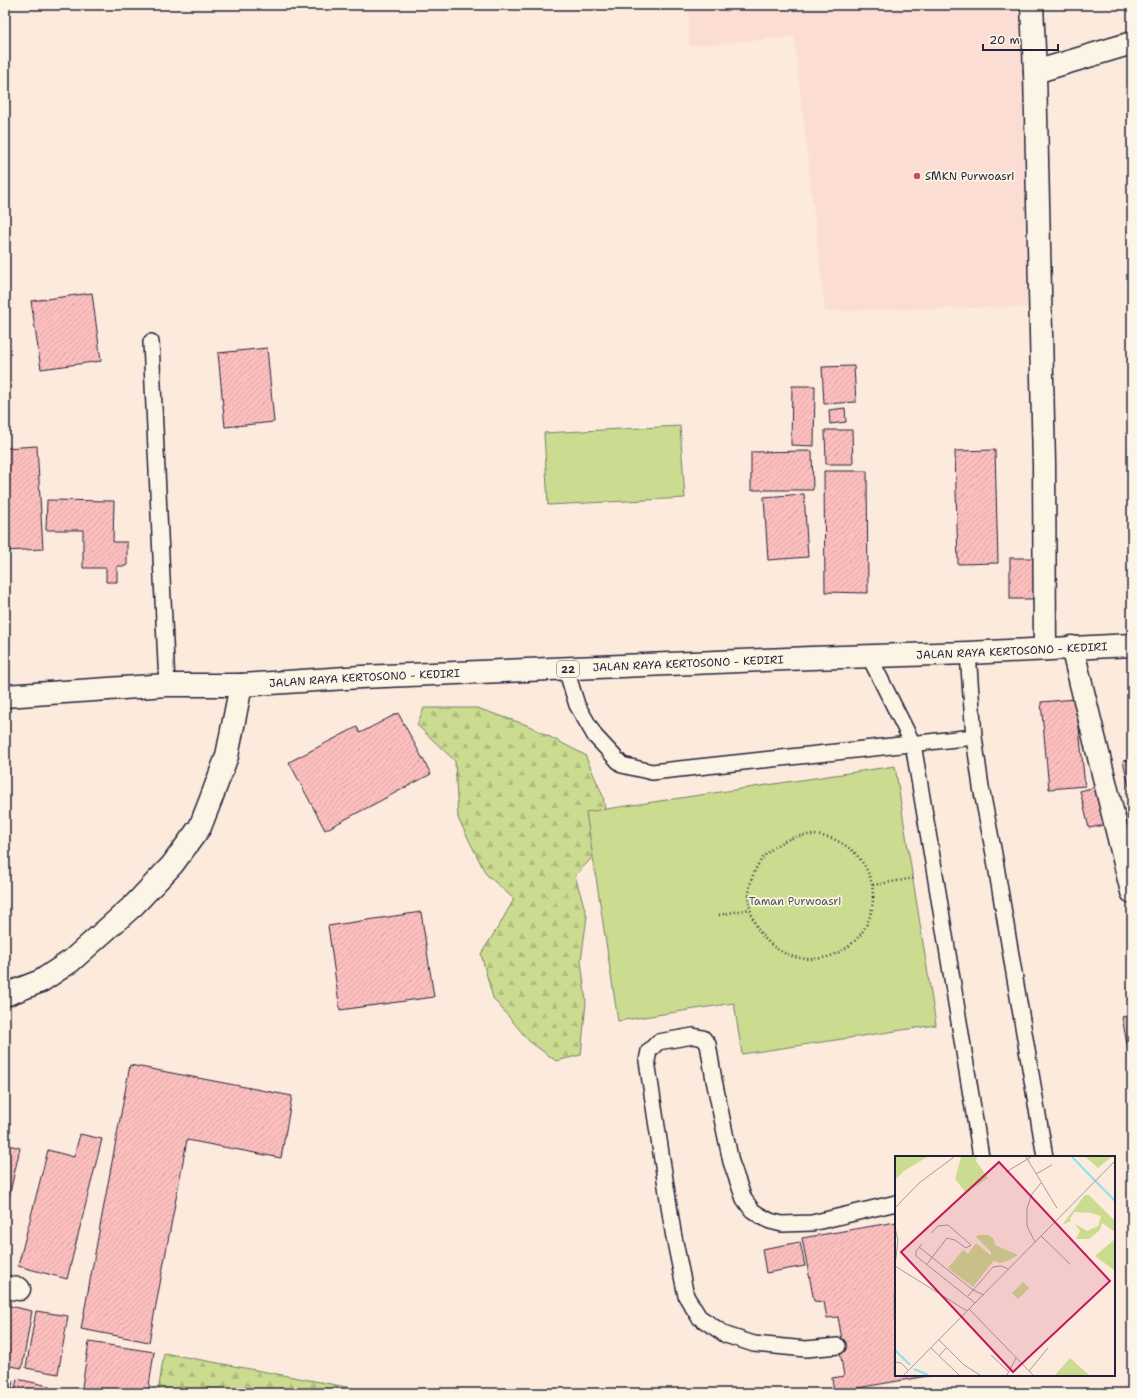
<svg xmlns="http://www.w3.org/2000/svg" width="1137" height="1398" font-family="'Shantell Sans',sans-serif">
<defs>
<pattern id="forest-firs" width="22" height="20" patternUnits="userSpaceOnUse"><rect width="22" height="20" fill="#cbdc91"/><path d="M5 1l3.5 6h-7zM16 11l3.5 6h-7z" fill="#aebc7e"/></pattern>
<pattern id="building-hatch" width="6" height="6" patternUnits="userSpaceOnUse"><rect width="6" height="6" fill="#fcbfbe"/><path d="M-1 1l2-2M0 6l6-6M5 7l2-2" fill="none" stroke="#d8a4a4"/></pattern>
</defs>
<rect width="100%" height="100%" fill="#fceadd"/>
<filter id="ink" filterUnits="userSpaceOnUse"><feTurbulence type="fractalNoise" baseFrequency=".025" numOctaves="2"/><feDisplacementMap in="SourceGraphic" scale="8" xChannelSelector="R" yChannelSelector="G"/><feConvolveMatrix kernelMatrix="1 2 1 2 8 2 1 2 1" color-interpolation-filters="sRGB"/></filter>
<g filter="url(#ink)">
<path fill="#fcddd4" d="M688 5H1021L1027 307 825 311 794 37 689 46Z"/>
<g fill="url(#forest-firs)" stroke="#767f66">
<path d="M424 708H477L527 725 585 755 603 796 609 839 575 876 587 916 581 961 586 1002 581 1055 556 1061 529 1041 493 998 481 954 500 924 514 899 486 874 458 818 455 761 417 725Z"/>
<path d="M164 1353 379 1393H158Z"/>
</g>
<g fill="#cbdc91" stroke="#767f66">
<path d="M680 426 685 498 548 505 544 433Z"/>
<path d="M895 766 936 1025 742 1054 734 1003 618 1021 586 812Z"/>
</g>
<g fill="url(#building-hatch)" stroke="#22223b">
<path d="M92 293 101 361 41 369 31 301Z"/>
<path d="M267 348 274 422 225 427 218 353Z"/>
<path d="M854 366 856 402 824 404 822 367Z"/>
<path d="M792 386H815L814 446 791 445Z"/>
<path d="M845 408 846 422 830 424 829 410Z"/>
<path d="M825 430H852L853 464H826Z"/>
<path d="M37 446 43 549 6 551 5 448Z"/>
<path d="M995 450 998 563 958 564 955 451Z"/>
<path d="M812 451 813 490H751V452Z"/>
<path d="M824 471H867L868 593 825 592Z"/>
<path d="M804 494 808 557 768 560 764 497Z"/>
<path d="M47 500 114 501 113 542H127V566H117V582H106V568H83V530H46Z"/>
<rect x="1010" y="558" width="30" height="41"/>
<path d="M1076 699 1085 786 1049 789 1041 702Z"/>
<path d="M398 713 431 774 325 830 289 762 357 727 360 733Z"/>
<path d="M1132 759V794H1131L1123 761Z"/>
<path d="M1095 787 1104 825 1089 828 1080 791Z"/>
<path d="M421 912 434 997 340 1010 328 926Z"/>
<path d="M1132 1015V1065L1131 1066 1122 1017Z"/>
<path d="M130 1065 292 1096 281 1158 187 1140 149 1342 81 1329Z"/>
<path d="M80 1134 102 1139 67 1279 18 1266 48 1150 74 1157Z"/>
<path d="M5 1144 20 1148 9 1197 5 1196Z"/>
<path d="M896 1222V1375H933L834 1392 832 1378 844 1376 840 1352 844 1351 838 1317 827 1318 824 1302 814 1301 802 1238Z"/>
<path d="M800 1242 805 1266 766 1273 762 1249Z"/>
<path d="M5 1305 32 1311 22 1368 5 1365Z"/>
<path d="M36 1311 68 1316 58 1374 26 1368Z"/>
<path d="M89 1342 154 1352 148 1393H81Z"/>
<path d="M5 1379 13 1381 11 1393H5Z"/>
<path d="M17 1379 49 1386 47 1393H14Z"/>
</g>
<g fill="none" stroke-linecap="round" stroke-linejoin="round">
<g stroke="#22223b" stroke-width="18">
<g id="service">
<path d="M151 342 167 685"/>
<path d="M968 653 974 737 981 787 994 854 1045 1157"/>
<path d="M869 656 913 744 935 874 981 1157"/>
<path d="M566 669 577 705 595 736 622 765 652 772 974 737"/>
<path d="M838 1346 806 1349 754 1344 726 1335 699 1317 686 1296 673 1232 647 1061 649 1051 658 1042 693 1036 703 1038 708 1044 714 1080 731 1162 744 1199 752 1210 759 1215 770 1221 782 1224 812 1223 896 1203"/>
</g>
</g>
<g stroke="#22223b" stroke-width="25">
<g id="minor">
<path d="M1032 5 1035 72 1044 464 1045 649"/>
<path d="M1035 72 1132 43"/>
<path d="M1072 647 1132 892"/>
<path d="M5 995 41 981 71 961 134 905 172 865 200 827 211 799 227 756 241 685"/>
<path d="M5 1287 19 1289"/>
</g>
</g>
<g stroke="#22223b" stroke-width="25">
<g id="trunk">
<path id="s1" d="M5 696 167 685H241L361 677 811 658 968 653 1132 645"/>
</g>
</g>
<g stroke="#22223b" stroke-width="2.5" stroke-dasharray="1 3" stroke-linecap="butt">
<circle cx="811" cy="897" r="62"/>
<path d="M873 885 915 878"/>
<path d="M719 915 750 909"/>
</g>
<use href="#service" stroke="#fcf5e5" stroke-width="15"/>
<use href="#minor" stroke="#fcf5e5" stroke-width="22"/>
<use href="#trunk" stroke="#fcf5e5" stroke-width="22"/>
</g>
</g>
<circle fill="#d1495b" stroke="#fcf5e5" stroke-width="1.5" cx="917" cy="176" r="4"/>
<g text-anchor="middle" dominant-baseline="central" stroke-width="3.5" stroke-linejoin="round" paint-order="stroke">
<rect fill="#fcf5e5" stroke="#63616e" stroke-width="1" x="557" y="661" width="22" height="16" rx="3"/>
<g font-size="10" font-weight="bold" fill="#22223b">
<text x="568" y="669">22</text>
</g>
<g font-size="11" fill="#22223b" stroke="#fcf5e5" text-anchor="start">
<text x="925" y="176">SMKN Purwoasri</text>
</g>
<g font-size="11" fill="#22223b" stroke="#fcf5e5">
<text stroke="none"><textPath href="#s1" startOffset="1008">JALAN RAYA KERTOSONO - KEDIRI</textPath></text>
<text stroke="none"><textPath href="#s1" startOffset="684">JALAN RAYA KERTOSONO - KEDIRI</textPath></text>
<text stroke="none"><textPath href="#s1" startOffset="360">JALAN RAYA KERTOSONO - KEDIRI</textPath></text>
</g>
<g font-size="11" fill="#4c5050" stroke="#fcf5e5">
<text x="795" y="901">Taman Purwoasri</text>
</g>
</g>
<g transform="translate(895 1156)">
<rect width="220" height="220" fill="#fceadd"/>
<path d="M191 1H216L203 12ZM175 202 194 219H160Z" fill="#cbdc91"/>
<path d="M0 1H32L9 15 0 24ZM66 1H82L81 5 93 22 71 37 60 23ZM190 39H194L220 65V76L207 67 205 74 194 83H181L185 75 180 68 192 75 203 70 206 60 196 57 180 56 175 62 176 65 167 69ZM83 79H93L98 82 100 89 123 99 112 105 105 107 100 105 96 102V96L81 81ZM220 83V115L200 100Z" fill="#cbdc91"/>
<path d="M81 87 100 103 78 131 53 112 68 94 73 98ZM128 126 134 132 123 143 117 137Z" fill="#cbdc91"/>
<path fill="none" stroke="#8fe1e7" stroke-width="2" d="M177 1 220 45M0 194 15 209M19 213 33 219"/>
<path fill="none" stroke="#a59a9c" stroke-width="1" d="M131 1 162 52M111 16 136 1M141 18 157 9M0 52 24 27 59 1M0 72 3 84 0 110M146 80 175 108M140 86 132 70V52L137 38 146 27M27 88 21 95V100L80 147M24 91 78 134 89 139M32 108 52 82 60 84 71 92 76 89 53 69 43 70 36 77M0 110 72 155M73 140 98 111 106 110 114 113M74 153 138 219M44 184 69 209 85 219M36 192 64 219M96 199 113 215M44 200 52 191M0 206 6 207 14 215M134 215 153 192M9 219 220 5M112 219 121 202"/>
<path fill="#c2185b" fill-opacity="0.15" stroke="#c2185b" stroke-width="2" d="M104 6 215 125 118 216 6 96Z"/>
<rect width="220" height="220" fill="none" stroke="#22223b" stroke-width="2"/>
</g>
<rect width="1137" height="1398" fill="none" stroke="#fcf5e5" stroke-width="20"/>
<rect x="10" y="10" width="1117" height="1378" fill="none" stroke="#22223b" stroke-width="1.5" filter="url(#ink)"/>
<path d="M983 44v6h75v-6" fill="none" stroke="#22223b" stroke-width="2"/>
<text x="989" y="44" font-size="12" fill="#22223b" stroke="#fcf5e5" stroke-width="3" paint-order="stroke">20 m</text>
</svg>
